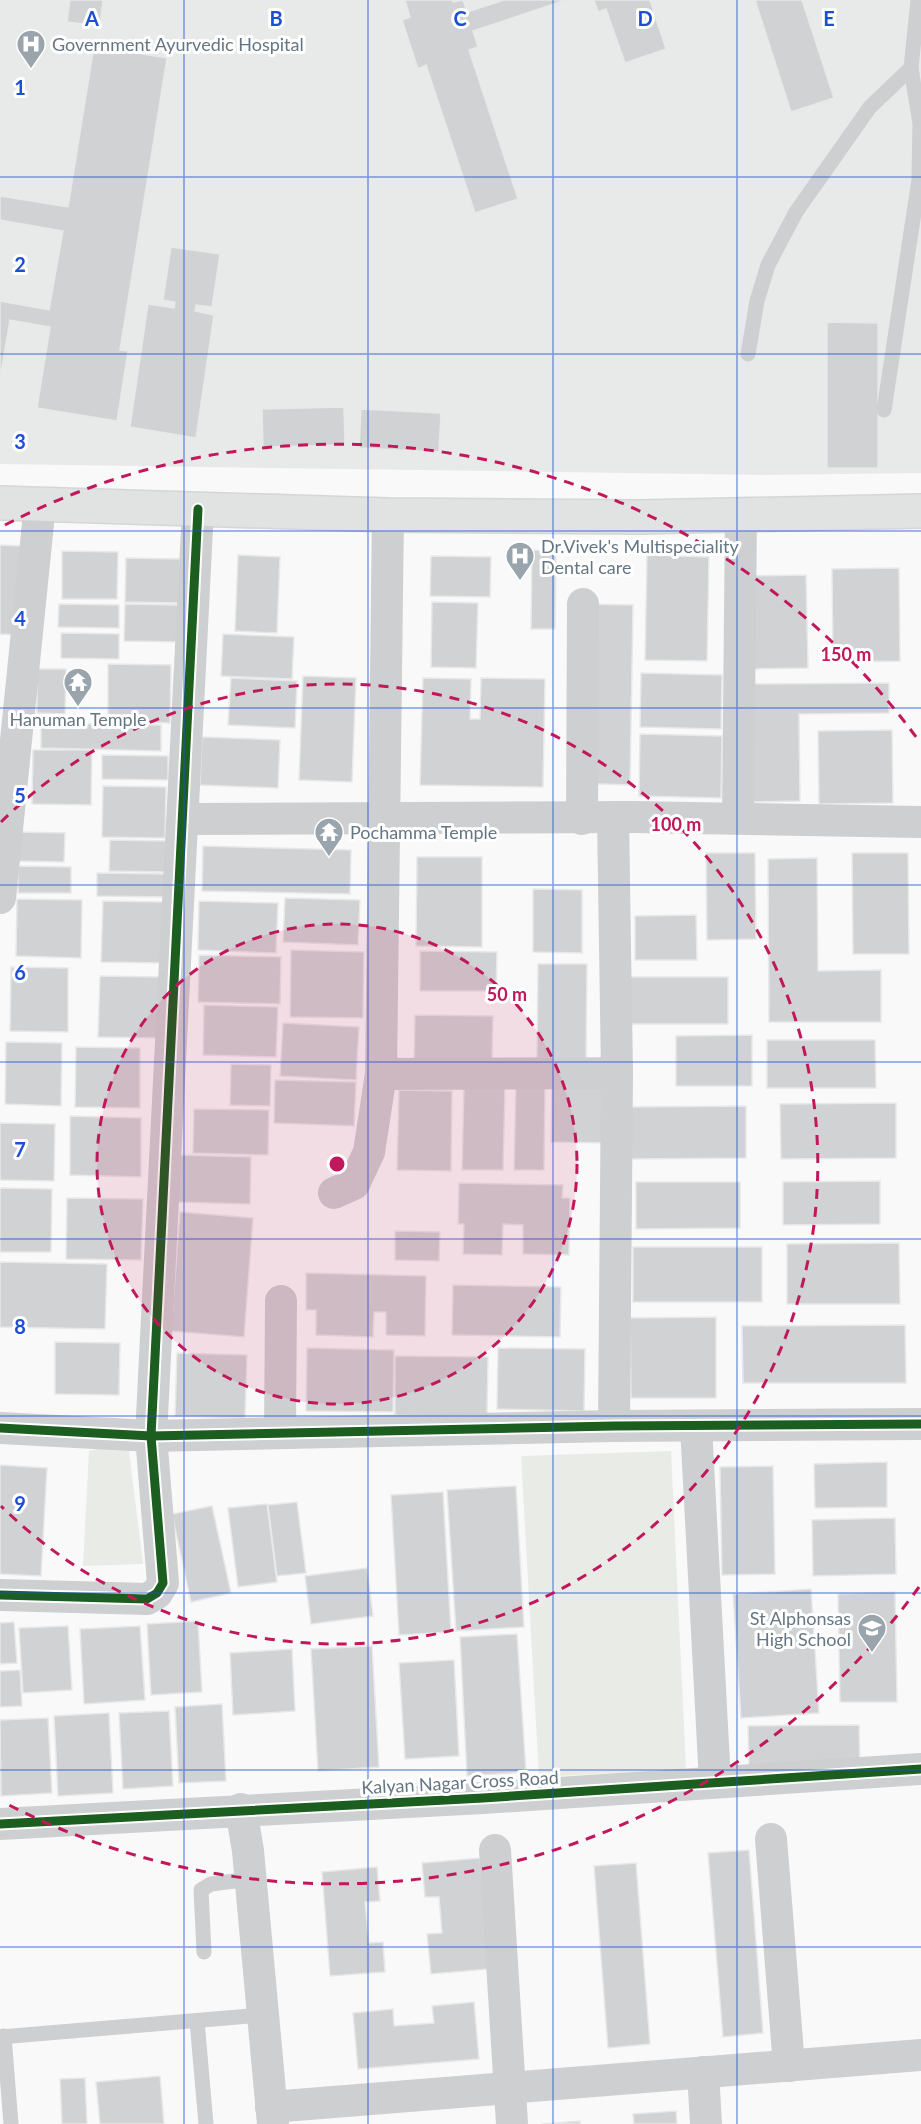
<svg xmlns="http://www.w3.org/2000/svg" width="921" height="2124" font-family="Lato,sans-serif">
<rect width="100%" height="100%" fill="#f9f9f9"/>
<path fill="#e8e9e9" d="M0 0H921V473L763 475 0 464Z"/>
<g fill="#e8ebe6">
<path d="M128 1443 143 1564 83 1566 89 1451Z"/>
<path d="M671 1451 686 1769 539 1777 521 1456Z"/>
</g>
<g fill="#d0d2d3" stroke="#e8e8e8" stroke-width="1.5">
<path d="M70 0H103L100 26 67 22Z"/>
<path d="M405 0H452L453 2 463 0 467 12 504 0H566L473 31 478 47 469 50 518 199 475 213 426 65 418 69 402 20 410 17Z"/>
<path d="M594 0H650L666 49 625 63 606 9 598 12Z"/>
<path d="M755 0H802L834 98 791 112Z"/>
<path d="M94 46 167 58 120 350 128 351 117 421 37 408 50 327 10 320 0 379V301L49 310 63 231 0 220V196L68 207Z"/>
<path d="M171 247 220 254 212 307 196 305 195 311 214 315 196 438 130 427 148 304 174 308 175 302 163 300Z"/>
<path d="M827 322 878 323V468H827Z"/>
<path d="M344 407 345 445 263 447 262 409Z"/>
<path d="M361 409 441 413 439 452 359 448Z"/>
<path d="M0 545 22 546 18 635 0 634Z"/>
<path d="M532 550 556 551 555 629H531Z"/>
<path d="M62 551 118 552 117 599H62Z"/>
<path d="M238 555 280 557 277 633 235 631Z"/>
<path d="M647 555 709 557 707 661 645 660Z"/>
<path d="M431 556 491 557 490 597 430 596Z"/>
<path d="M126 558 180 559 179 603 125 602Z"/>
<path d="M899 568 900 661 833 662 832 569Z"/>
<path d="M806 575 808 668 753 669 752 576Z"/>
<path d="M432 602 478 603 476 668 431 667Z"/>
<path d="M59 604 119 605V628L58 627Z"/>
<path d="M125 604 182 605V642L124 641Z"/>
<path d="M577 604 633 605 630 785 574 783Z"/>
<path d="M61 633 119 634V659L61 658Z"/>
<path d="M223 634 294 637 292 679 221 676Z"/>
<path d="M108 664 171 665 170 723 108 721Z"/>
<path d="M37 669H66L65 714 37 713Z"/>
<path d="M641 673 722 675 721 729 640 727Z"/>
<path d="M303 676 356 678 352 782 299 780Z"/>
<path d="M231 678 297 681 295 728 228 725Z"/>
<path d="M423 678 471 679 470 719H480L481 678 545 679 543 787 420 785Z"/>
<path d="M889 683V713L799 714 800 801 753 802 752 684Z"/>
<path d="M41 723 161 725V751L41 748Z"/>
<path d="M892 730 893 803 819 804 818 731Z"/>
<path d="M640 734 722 736 721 798 639 796Z"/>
<path d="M202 737 280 740 278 788 200 785Z"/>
<path d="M33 750H92L91 805 32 804Z"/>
<path d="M102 755 168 756V780L102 779Z"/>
<path d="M103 786 166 787 165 838 102 837Z"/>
<path d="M19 832 65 833 64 862 19 861Z"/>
<path d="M110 840 169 841 168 872 109 871Z"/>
<path d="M203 846 351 850 350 894 202 891Z"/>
<path d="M706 853H755L756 939 707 940Z"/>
<path d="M852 853H908L909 954H853Z"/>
<path d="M417 857H482V947L416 946Z"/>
<path d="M817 858 818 971 881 970V1022H769L768 859Z"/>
<path d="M18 866 71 867V893H18Z"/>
<path d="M97 873 166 874V897L97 896Z"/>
<path d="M533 889 582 890V953L533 952Z"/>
<path d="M285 898 360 900 358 945 283 942Z"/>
<path d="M17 899 82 900 81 958 16 956Z"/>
<path d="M103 901 163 902 162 963 101 962Z"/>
<path d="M199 901 278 903 276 953 198 950Z"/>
<path d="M696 915 697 960H635V916Z"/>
<path d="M291 950 364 952 363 1018 290 1017Z"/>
<path d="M420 951 497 952 496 991H420Z"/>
<path d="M199 955 281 957 280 1004 198 1002Z"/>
<path d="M538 964H587L586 1059 537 1058Z"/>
<path d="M11 967 68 968V1032L10 1031Z"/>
<path d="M100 976 161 977 160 1038 98 1037Z"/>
<rect x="621" y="977" width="107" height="47"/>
<path d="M204 1005 278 1007 276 1057 203 1055Z"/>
<path d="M415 1015 493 1016 492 1060 414 1059Z"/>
<path d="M283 1023 359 1027 356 1080 280 1076Z"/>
<path d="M752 1035V1086H676V1036Z"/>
<path d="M767 1040H875L876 1088H767Z"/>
<path d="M6 1042 62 1043 61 1106 5 1104Z"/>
<path d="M76 1047 140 1048V1108L75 1107Z"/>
<path d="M231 1064 271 1065 270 1106 230 1105Z"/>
<path d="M275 1080 356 1082 354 1126 274 1123Z"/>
<path d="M516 1083 545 1084 544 1170H514Z"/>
<path d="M464 1087H505L503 1170H462Z"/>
<path d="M552 1087 606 1088 605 1143 551 1142Z"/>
<path d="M399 1090 452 1091 451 1171 397 1170Z"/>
<path d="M896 1103V1158L781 1159 780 1104Z"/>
<path d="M746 1106V1158L629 1159V1107Z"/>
<path d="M194 1109 269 1110 268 1155 193 1153Z"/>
<path d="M70 1116 141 1118V1177L70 1175Z"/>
<path d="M0 1123 55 1124 54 1181 0 1180Z"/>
<path d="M176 1155 251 1157 250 1204 175 1202Z"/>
<path d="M880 1181V1224L783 1225V1182Z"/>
<path d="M636 1182H740V1228L636 1229Z"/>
<path d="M459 1183 563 1185 562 1198H570L569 1255 523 1254V1225L503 1224 502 1255 463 1254 464 1224H458Z"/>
<path d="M0 1188 52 1189 51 1252H0Z"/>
<path d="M67 1198 143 1199 141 1260 66 1259Z"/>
<path d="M180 1212 253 1218 244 1337 171 1331Z"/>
<path d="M395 1231 440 1232 439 1261 395 1260Z"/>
<path d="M899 1243 900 1304H787V1244Z"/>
<rect x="633" y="1247" width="129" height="55"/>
<path d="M0 1262 107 1264 105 1329 0 1327Z"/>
<path d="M306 1273 426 1276 425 1336 386 1335V1312H374L373 1337 316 1335V1310H306Z"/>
<path d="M453 1285 561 1287 560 1337 452 1335Z"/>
<path d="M716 1317V1398H631L630 1318Z"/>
<path d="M905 1325 906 1383H743L742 1326Z"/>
<path d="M55 1342 120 1343 119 1395 55 1394Z"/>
<path d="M307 1348 394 1350 393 1412 306 1411Z"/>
<path d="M498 1348 585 1349 584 1411 497 1409Z"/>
<path d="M177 1353 247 1355 245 1418 175 1416Z"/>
<path d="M395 1356 488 1357 487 1416 395 1415Z"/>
<path d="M887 1462V1507L815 1508 814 1464Z"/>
<path d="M0 1465 47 1468 41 1576 0 1574Z"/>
<path d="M773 1466 775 1574 722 1575 720 1467Z"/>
<path d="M516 1486 524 1627 456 1631 447 1490Z"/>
<path d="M443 1492 451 1632 399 1635 391 1495Z"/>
<path d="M297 1502 306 1573 277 1576 268 1505Z"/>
<path d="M267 1504 277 1582 238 1587 228 1508Z"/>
<path d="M212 1506 231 1593 191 1602 172 1514Z"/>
<path d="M895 1518 896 1574 813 1576 812 1520Z"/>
<path d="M367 1568 373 1616 311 1624 305 1576Z"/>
<path d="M811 1589 819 1713 741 1718 733 1594Z"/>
<path d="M895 1592 897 1702H840L838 1594Z"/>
<path d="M198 1621 202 1692 151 1695 147 1624Z"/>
<path d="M14 1622 17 1663 0 1664V1623Z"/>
<path d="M68 1626 72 1690 23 1693 19 1628Z"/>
<path d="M140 1626 145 1700 84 1704 80 1629Z"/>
<path d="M517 1634 526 1772 467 1776 460 1637Z"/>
<path d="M372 1646 379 1767 318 1771 311 1649Z"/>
<path d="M292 1649 295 1711 233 1715 230 1653Z"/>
<path d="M454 1660 459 1756 405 1759 399 1663Z"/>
<path d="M20 1670 22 1706 0 1707V1671Z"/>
<path d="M222 1704 226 1781 179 1783 175 1707Z"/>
<path d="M169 1711 173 1786 123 1789 119 1713Z"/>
<path d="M109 1713 113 1793 58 1796 54 1716Z"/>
<path d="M48 1718 52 1793 1 1796 0 1720Z"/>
<path d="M859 1725 860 1771 749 1772 748 1726Z"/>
<path d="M749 1850 763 2033 723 2037 708 1853Z"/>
<path d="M480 1858 489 1969 431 1974 427 1934 442 1933 439 1897H425L422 1863Z"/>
<path d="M636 1863 650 2044 608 2048 594 1866Z"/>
<path d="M377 1867 380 1901 365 1902 369 1943 383 1942 385 1972 330 1976 322 1872Z"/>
<path d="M474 2002 479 2059 358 2069 353 2013 393 2009 394 2026 434 2023 432 2006Z"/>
<path d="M160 2076 164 2124H100L96 2082Z"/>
<path d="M85 2078 87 2124H62L60 2079Z"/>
<path d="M676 2111 677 2124H634L633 2114Z"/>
<path d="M580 2121V2124H542Z"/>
</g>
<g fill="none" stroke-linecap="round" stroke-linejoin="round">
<g stroke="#d5d6d7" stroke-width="36">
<path id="secondary" d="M0 503 388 515 640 517 921 511"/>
</g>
<g stroke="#cecfd0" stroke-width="15">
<path d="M748 354 757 301 768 265 796 212 870 107 911 68 918 0"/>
<path d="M884 410 919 180 920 124 911 68"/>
<path d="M204 1952 201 1890 211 1884 250 1879"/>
<path d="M197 2021 206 2124"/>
<path d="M4 2036 11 2124"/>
<path d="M0 2037 262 2015"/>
</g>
<g stroke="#cecfd0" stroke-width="32">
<path d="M738 818 741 514"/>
<path d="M183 819 633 817 921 822"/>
<path d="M582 819 583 604"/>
<path d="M0 898 40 504"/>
<path d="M381 1074 617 1073 613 818"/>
<path d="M334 1193 354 1184 369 1152 381 1074 388 515"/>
<path d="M614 1426 617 1073"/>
<path d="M696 1426 715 1782"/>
<path d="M0 1428 151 1436 614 1426 921 1424"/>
<path d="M280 1433 281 1301"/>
<path d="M0 1595 147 1599 157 1593 163 1583 151 1436 198 509"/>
<path d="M241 1809 248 1851 273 2124"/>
<path d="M0 1824 483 1798 921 1769"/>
<path d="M771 1839 789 2066"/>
<path d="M495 1850 512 2124"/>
<path d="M703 2072 706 2124"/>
<path d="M271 2107 921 2055"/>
</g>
<use href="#secondary" stroke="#e1e2e2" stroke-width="33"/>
<g stroke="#fff" stroke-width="13">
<g id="cycleway">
<path d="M0 1428 151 1436 614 1426 921 1424"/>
<path d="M0 1595 147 1599 157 1593 163 1583 151 1436 198 509"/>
<path d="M0 1824 483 1798 921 1769"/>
</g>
</g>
<use href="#cycleway" stroke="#1b5e20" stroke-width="9"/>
</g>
<path fill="none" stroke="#1d4ed8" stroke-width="1.5" stroke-opacity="0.55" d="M184 0V2124M368 0V2124M553 0V2124M737 0V2124M0 177H921M0 354H921M0 531H921M0 708H921M0 885H921M0 1062H921M0 1239H921M0 1416H921M0 1593H921M0 1770H921M0 1947H921"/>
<circle cx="337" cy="1164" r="240" fill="#c2185b" fill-opacity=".12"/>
<g fill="none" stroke="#c2185b" stroke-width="3" stroke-dasharray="10 8">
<circle cx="337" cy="1164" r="240"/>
<path d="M1 822A480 480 0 1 1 1 1506"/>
<path d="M919 1587A720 720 0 0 1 5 1803M5 525A720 720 0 0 1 919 741"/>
</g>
<defs>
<g id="hospital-pin" transform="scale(1.5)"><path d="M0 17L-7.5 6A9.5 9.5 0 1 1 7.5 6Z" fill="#99a4ac" stroke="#fff"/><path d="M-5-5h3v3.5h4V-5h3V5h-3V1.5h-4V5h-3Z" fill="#fff"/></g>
<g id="temple-pin" transform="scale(1.5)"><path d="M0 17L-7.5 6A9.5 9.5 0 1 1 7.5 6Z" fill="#99a4ac" stroke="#fff"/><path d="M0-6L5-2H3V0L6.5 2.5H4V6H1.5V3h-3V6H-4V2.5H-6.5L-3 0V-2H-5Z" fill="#fff"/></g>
<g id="school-pin" transform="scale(1.5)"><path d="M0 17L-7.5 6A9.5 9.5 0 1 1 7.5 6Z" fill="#99a4ac" stroke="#fff"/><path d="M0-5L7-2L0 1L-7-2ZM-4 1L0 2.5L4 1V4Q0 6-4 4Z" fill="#fff"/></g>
</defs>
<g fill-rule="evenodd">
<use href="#hospital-pin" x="31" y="44"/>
<use href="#hospital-pin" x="520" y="556"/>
<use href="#temple-pin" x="78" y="682"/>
<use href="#temple-pin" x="329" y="832"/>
<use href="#school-pin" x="872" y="1628"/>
</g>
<g text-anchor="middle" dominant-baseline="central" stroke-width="6" stroke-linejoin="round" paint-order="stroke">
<g font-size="18" fill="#657683" stroke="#fff" text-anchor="start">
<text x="52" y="44">Government Ayurvedic Hospital</text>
<text x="541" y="546">Dr.Vivek's Multispeciality<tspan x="541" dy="21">Dental care</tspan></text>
<text x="78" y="719" text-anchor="middle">Hanuman Temple</text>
<text x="350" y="832">Pochamma Temple</text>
<text x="851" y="1618" text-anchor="end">St Alphonsas<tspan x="851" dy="21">High School</tspan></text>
</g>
<g font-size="18" fill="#657683" stroke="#fff">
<text transform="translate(460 1782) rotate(-3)">Kalyan Nagar Cross Road</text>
</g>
</g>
<g font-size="20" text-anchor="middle" font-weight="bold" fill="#1d4ed8" stroke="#fff" stroke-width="6" stroke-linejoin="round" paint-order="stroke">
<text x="92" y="26">A</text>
<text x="276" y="26">B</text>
<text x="460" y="26">C</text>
<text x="645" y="26">D</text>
<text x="829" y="26">E</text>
<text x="20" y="95">1</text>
<text x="20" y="272">2</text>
<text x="20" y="449">3</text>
<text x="20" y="626">4</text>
<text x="20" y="803">5</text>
<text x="20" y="980">6</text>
<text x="20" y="1157">7</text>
<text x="20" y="1334">8</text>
<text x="20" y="1511">9</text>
</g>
<circle cx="337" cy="1164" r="9" fill="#c2185b" stroke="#fff" stroke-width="3"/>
<g font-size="18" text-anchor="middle" font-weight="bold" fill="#c2185b" stroke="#fff" stroke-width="6" stroke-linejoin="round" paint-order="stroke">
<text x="846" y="661">150 m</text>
<text x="676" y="831">100 m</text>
<text x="507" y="1001">50 m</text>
</g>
</svg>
